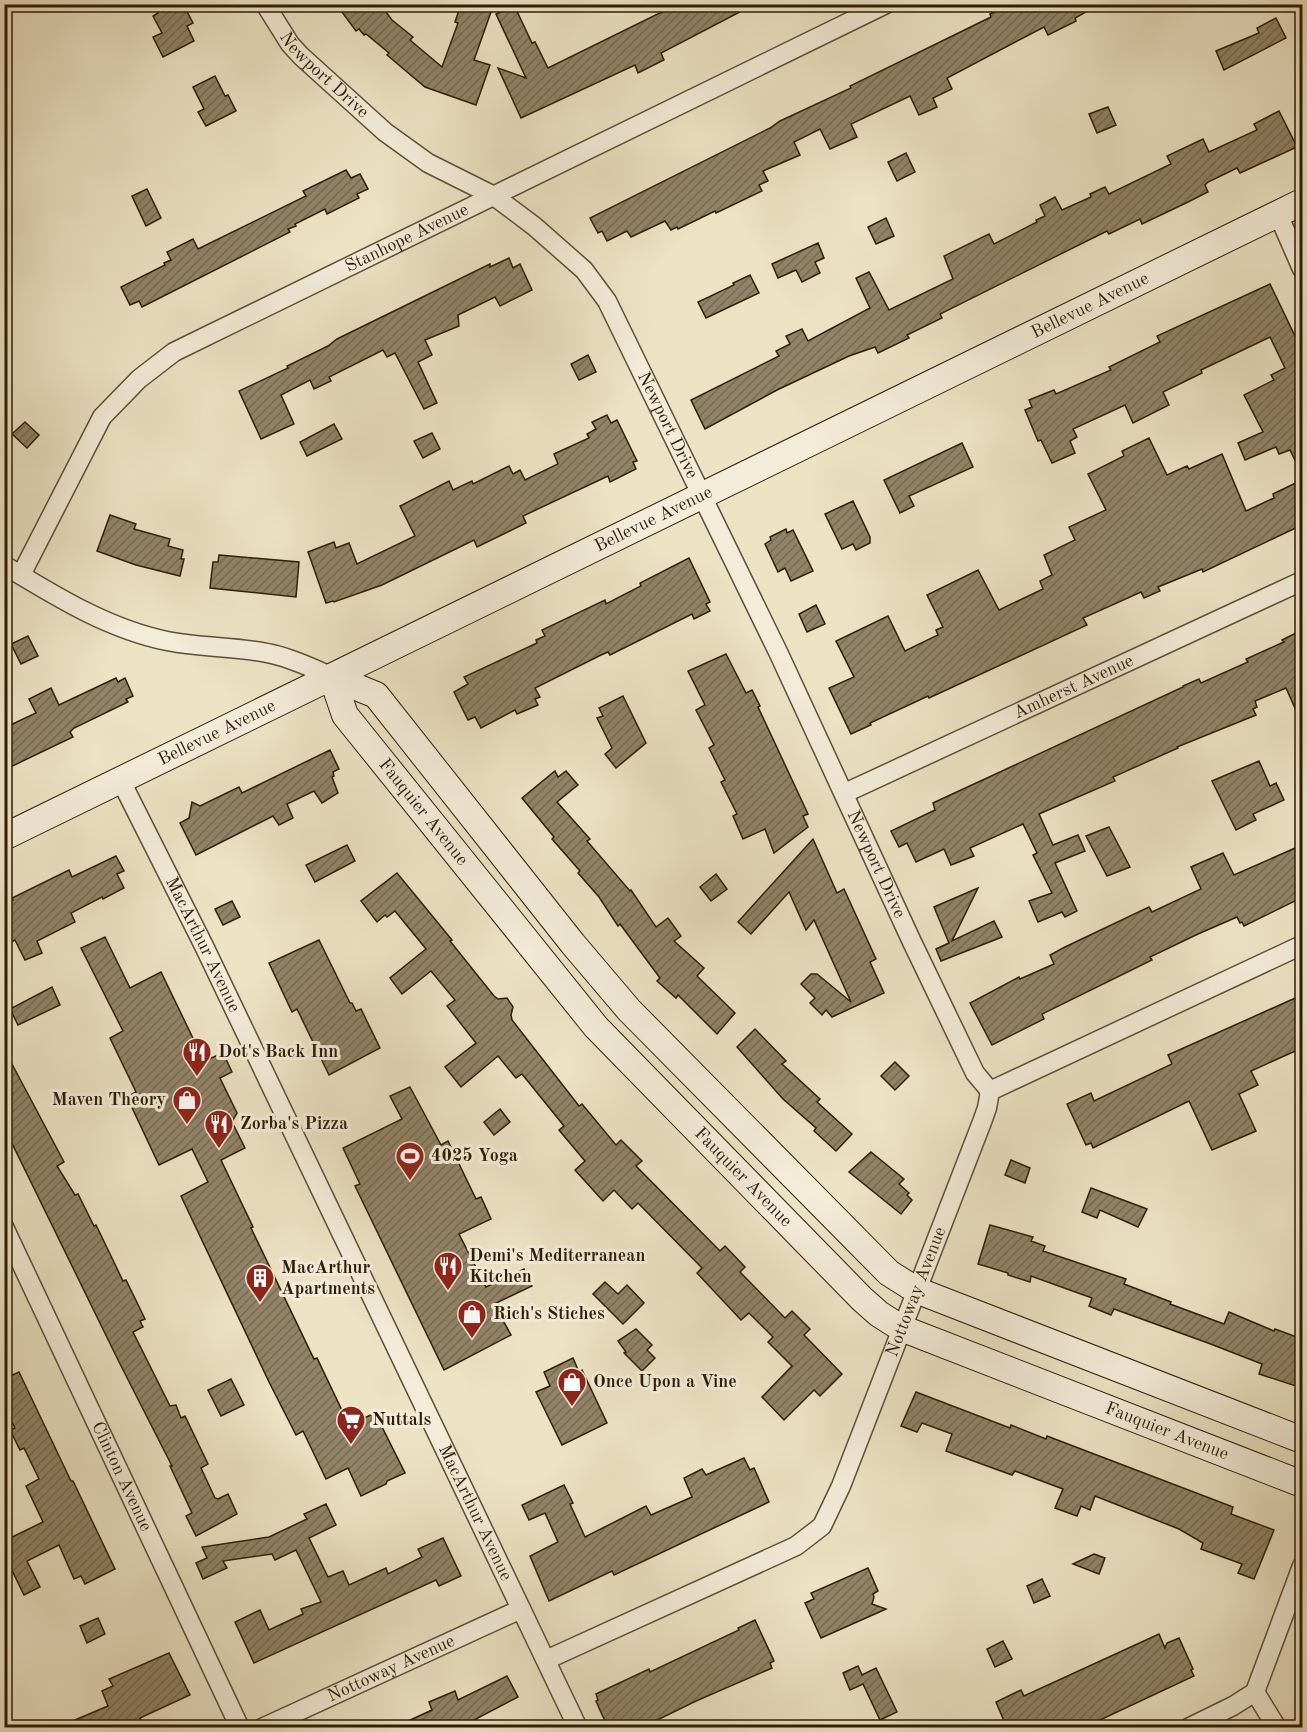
<svg xmlns="http://www.w3.org/2000/svg" width="1307" height="1732" font-family="'Old Standard TT',serif">
<defs>
<pattern id="building-hatch" width="6" height="6" patternUnits="userSpaceOnUse" patternTransform="scale(1.5)"><rect width="6" height="6" fill="#918369"/><path d="M-1 1l2-2M0 6l6-6M5 7l2-2" fill="none" stroke="#776b54"/></pattern>
</defs>
<rect width="100%" height="100%" fill="#ece2c4"/>
<filter id="stains"><feTurbulence type="fractalNoise" baseFrequency=".00333" numOctaves="4"/><feColorMatrix values="0 0 0 0 .2 0 0 0 0 .09 0 0 0 0 .02 0 0 0 .5 -.17"/></filter>
<radialGradient id="worn" r=".72"><stop offset=".6" stop-color="#630" stop-opacity="0"/><stop offset="1" stop-color="#630" stop-opacity=".3"/></radialGradient>
<g fill="url(#building-hatch)" stroke="#2e1d06" stroke-width="1.5">
<path d="M154 4H183L193 23 187 26 194 41 163 57 153 37 162 33 153 16 158 13Z"/>
<path d="M336 4H380L392 20 413 37 410 40 442 67 458 23 455 22 461 4H471L491 12 474 60 490 65 476 105 425 87 387 55 389 53 366 34 364 35 359 29 356 31Z"/>
<path d="M678 4H755L661 53 664 60 638 73 635 65 521 118 498 68 526 78 496 14 514 5 532 43 535 42 548 68Z"/>
<path d="M1011 4H1100L1075 18 1076 21 1048 35 1044 27 947 78 952 89 933 98 937 107 919 115 910 96 851 124 857 137 830 149 820 129 794 142 800 155 763 171 768 181 759 185 762 191 716 213 715 211 678 229 677 227 671 230 665 221 631 237 627 231 607 241 602 231 598 233 590 218 770 128 780 121 851 88 850 86 991 17 990 14Z"/>
<path d="M1276 18 1286 38 1224 70 1216 51 1259 33 1257 28Z"/>
<path d="M215 76 225 96 228 95 236 111 206 126 198 112 204 109 193 87Z"/>
<path d="M1108 107 1116 125 1097 133 1089 114Z"/>
<path d="M1279 111 1297 147 1240 173 1237 168 1208 182 1205 185 1208 192 1186 203 1142 224 1140 219 1109 234 1107 231 940 314 942 318 907 335 909 338 878 353 875 347 849 356 777 390 705 429 691 400 779 356 776 351 790 344 786 336 802 329 808 341 870 308 856 278 869 272 889 310 953 279 944 256 989 234 994 244 1037 222 1036 220 1045 216 1040 205 1055 197 1062 210 1091 197 1090 194 1105 187 1109 194 1171 164 1167 156 1203 139 1209 152 1257 130 1254 124Z"/>
<path d="M906 153 915 172 897 181 888 162Z"/>
<path d="M346 170 351 178 360 174 368 189 357 194 359 198 327 214 325 209 295 224 296 226 288 229 290 232 142 307 139 301 130 305 121 287 165 265 164 263 171 260 167 252 193 239 198 249 306 196 303 191Z"/>
<path d="M147 189 161 218 146 226 132 196Z"/>
<path d="M886 218 894 236 876 244 868 227Z"/>
<path d="M818 243 824 258 815 262 820 273 802 282 796 270 778 278 772 264Z"/>
<path d="M509 258 513 268 520 264 532 290 500 306 495 297 458 315 459 326 425 340 432 355 418 362 437 403 424 409 395 353 387 357 383 350 329 377 331 381 314 389 310 380 281 395 294 424 261 439 239 391 288 368 287 366 328 346 337 339 490 264V267Z"/>
<path d="M750 275 759 293 706 318 698 302 734 285 733 283Z"/>
<path d="M1270 284 1295 336 1302 333V475L1290 450 1279 454 1276 447 1245 460 1238 443 1263 432 1244 395 1274 380 1271 375 1285 368 1270 337 1201 370 1202 373 1163 392 1169 405 1133 423 1125 405 1073 429 1077 437 1070 441 1075 453 1052 463 1041 440 1038 441 1025 410 1032 407 1029 400 1054 390 1056 394 1111 370 1109 367 1160 342 1157 336Z"/>
<path d="M588 355 596 372 579 380 571 364Z"/>
<path d="M607 415 611 423 617 420 637 461 633 462 636 469 610 482 608 476 523 516 526 523 477 547 474 540 382 585 334 602 333 601 326 603 308 552 334 542 336 548 349 543 357 564 415 536 400 506 449 481 453 490 472 481 473 484 509 466 513 474 520 470 525 480 558 464 554 454 589 438 587 434 596 429 592 422Z"/>
<path d="M25 422 39 435 27 448 12 434Z"/>
<path d="M334 424 342 439 307 456 300 442Z"/>
<path d="M432 433 440 449 423 458 414 441Z"/>
<path d="M1149 438 1167 475 1187 466 1189 469 1222 454 1246 511 1274 498 1273 494 1302 480V525L1203 572 1202 569 1158 587 1160 591 1144 598 1141 592 1083 618 1087 625 929 698 928 696 870 723 871 725 851 734 829 688 854 677 836 641 888 616 905 651 938 635 936 630 943 627 927 595 978 570 999 610 1043 589 1040 581 1052 575 1044 555 1075 540 1069 527 1106 510 1088 474 1124 456 1122 451Z"/>
<path d="M962 443 973 467 909 496 914 506 900 513 884 480Z"/>
<path d="M853 501 870 537V543L856 550 853 544 842 549 825 514Z"/>
<path d="M110 515 136 524 134 529 170 539 168 546 183 550 181 559H184L180 576 136 565 97 551Z"/>
<path d="M786 529 787 533 793 530 813 571 791 581 785 568 778 572 765 544 771 540 770 537Z"/>
<path d="M219 555 299 562 296 597 210 588 213 562H218Z"/>
<path d="M689 558 710 602 706 604 710 611 694 619 692 614 610 655 608 652 601 655 535 688 540 697 535 699 538 705 517 714 515 710 481 728 475 717 468 720 454 692 468 684 464 677 537 643 536 640 545 636 542 630 605 600 606 604 641 586 640 583Z"/>
<path d="M816 605 825 624 807 632 799 614Z"/>
<path d="M1302 630V724L1286 688 1255 701 1257 707 1253 709 1256 715 1177 747 1178 748 1113 777 1115 781 1039 814 1053 845 1078 835 1085 851 1055 863 1077 911 1065 917 1062 912 1038 922 1029 901 1052 893 1033 855 1037 853 1023 824 970 848 974 856 951 865 944 849 916 862 907 843 899 847 891 831 935 810 933 803 1183 687V686L1199 679 1201 683 1248 662 1246 659 1284 642 1282 640Z"/>
<path d="M28 636 38 656 21 664 11 644Z"/>
<path d="M726 654 746 693 752 690 760 706 758 707 808 814 803 816 808 827 774 853 765 829 743 839 733 816 737 814 721 782 725 780 709 748 714 745 696 710 705 705 688 671Z"/>
<path d="M116 678 118 682 125 678 133 696 126 699 128 702 74 728 70 732 73 737 4 770V728L36 713 29 699 51 688 59 705Z"/>
<path d="M623 696 646 743 616 768 605 754 612 748 597 718 603 716 599 708Z"/>
<path d="M330 750 339 769 333 772 334 776 332 777 338 793 322 803 314 791 287 804 293 818 279 825 273 816 196 855 180 823 189 818 192 802 200 806 239 787 242 793Z"/>
<path d="M1259 761 1270 786 1276 783 1284 800 1253 814 1256 820 1236 830 1212 781Z"/>
<path d="M555 771 558 777 566 771 578 785 557 802 590 839 587 841 630 891 631 890 656 927 668 918 681 936 674 941 704 968 697 976 735 1013 717 1034 678 995 676 998 657 981 660 978 620 924 618 926 599 897 578 873 580 871 552 839 554 837 522 798Z"/>
<path d="M1109 827 1130 867 1107 876 1086 836Z"/>
<path d="M813 839 837 893 844 889 876 959 870 962 884 993 832 1017 826 1010 822 1015 810 1003 815 998 801 984 811 974H817L851 1002 814 920 806 930 789 892 751 934 738 922Z"/>
<path d="M347 845 355 861 315 882 306 865Z"/>
<path d="M1302 845V890L1298 892 1301 898 1244 926 1242 922 1240 923 1237 917 1198 934 1150 957 1152 960 1042 1014 1044 1019 992 1045 970 1003 1019 977 1020 979 1054 964 1050 955 1065 947 1149 907 1152 912 1201 889 1191 867 1223 853 1234 875Z"/>
<path d="M116 856 124 871 117 874 124 888 103 899 102 897 71 913 75 922 37 941 42 953 25 960 15 940 12 942 4 927V904L13 900 12 898 69 870 72 877Z"/>
<path d="M397 873 452 940 450 941 494 996 498 999 507 998 513 1007 511 1015 512 1020 579 1106 582 1104 616 1145 621 1140 642 1161 636 1166 720 1251 725 1246 745 1267 740 1272 785 1318 792 1311 810 1329 804 1335 842 1374 820 1396 814 1390 784 1420 762 1397 792 1366 768 1342 773 1337 749 1313 741 1320 697 1273 702 1268 638 1203 632 1209 614 1190 603 1201 575 1170 585 1161 559 1130 564 1126 522 1074 516 1078 498 1056 461 1087 445 1067 476 1043 447 1006 455 1000 431 971 402 994 390 978 426 949 395 911 387 917 385 915 377 922 361 901Z"/>
<path d="M716 874 727 889 711 901 700 887Z"/>
<path d="M978 888 952 941 994 921 1002 937 941 961 936 949 949 943 934 907Z"/>
<path d="M232 901 240 917 223 925 215 909Z"/>
<path d="M105 937 130 988 161 972 204 1061 223 1053 232 1072 220 1078 237 1113 232 1122 245 1148 221 1160 253 1227 251 1228 314 1359 317 1358 349 1425 375 1413 405 1473 387 1481 386 1484 361 1496 348 1468 326 1479 303 1431 296 1435 269 1382 181 1196 208 1182 192 1149 159 1165 127 1097 136 1092 110 1038 123 1031 81 948Z"/>
<path d="M319 940 350 1003H352L356 1011 361 1009 380 1048 329 1075 297 1009 292 1012 269 963Z"/>
<path d="M52 987 60 1005 18 1025 10 1009Z"/>
<path d="M1302 995V1048L1251 1071 1258 1085 1239 1094 1256 1131 1212 1150 1189 1101 1093 1148 1091 1143 1086 1145 1067 1104 1091 1093 1094 1101 1172 1064 1168 1055Z"/>
<path d="M755 1029 786 1061 782 1064 820 1099 817 1102 852 1134 836 1151 814 1131 816 1128 783 1099 737 1047Z"/>
<path d="M4 1049 64 1162 57 1166 75 1195 78 1194 94 1226 96 1225 123 1281 126 1280 145 1319 140 1321 143 1327 133 1332 170 1406 176 1405 181 1418 185 1416 208 1464 201 1468 215 1498 218 1499 228 1494 237 1514 196 1536 186 1516 192 1513 170 1466H172L119 1362 4 1127Z"/>
<path d="M895 1062 909 1076 895 1090 881 1076Z"/>
<path d="M410 1087 441 1145 448 1141 476 1199 481 1197 491 1219 459 1234 486 1287 524 1269 532 1286 494 1304 511 1335 444 1370 355 1186 360 1184 343 1148 402 1119 390 1096Z"/>
<path d="M500 1109 510 1122 494 1135 484 1122Z"/>
<path d="M871 1152 904 1179 899 1184 909 1193 907 1195 912 1200 901 1214 849 1172Z"/>
<path d="M1011 1160 1030 1168 1025 1183 1005 1175Z"/>
<path d="M1091 1188 1147 1209 1138 1227 1100 1210 1097 1218 1082 1212Z"/>
<path d="M990 1225 1033 1237 1031 1241 1045 1246 1043 1251 1126 1279 1124 1284 1171 1302 1170 1304 1224 1324 1229 1312 1274 1331 1275 1329 1302 1339V1388L1259 1374 1262 1364 1208 1343 1114 1309 1111 1315 1089 1306 1092 1298 1031 1276 1030 1282 1008 1275V1273L978 1264Z"/>
<path d="M605 1282 618 1294 627 1285 644 1303 623 1324 593 1294Z"/>
<path d="M636 1329 652 1345 647 1350 655 1358 642 1371 624 1353 626 1352 618 1341Z"/>
<path d="M573 1358 579 1372 582 1370 607 1423 562 1445 536 1392 550 1386 544 1372Z"/>
<path d="M19 1372 71 1481H73L115 1569 85 1584 81 1576 74 1579 59 1545 27 1561 40 1587 24 1595 4 1554V1541L43 1522 26 1486 39 1479 24 1448 20 1450 10 1430 15 1428 4 1407V1379Z"/>
<path d="M231 1379 244 1405 221 1416 208 1390Z"/>
<path d="M916 1392 1010 1428 1011 1425 1046 1439 1047 1436 1233 1507 1231 1514 1274 1530 1254 1579 1238 1573 1242 1564 1201 1549 1203 1543 1179 1529 1095 1496 1090 1510 1081 1506 1077 1516 1055 1508 1063 1489 1015 1471 1012 1475 946 1451 952 1434 922 1423 917 1432 901 1426Z"/>
<path d="M744 1458 750 1470 754 1468 769 1502 614 1575 612 1571 549 1601 530 1556 558 1542 545 1513 529 1520 522 1505 564 1485 573 1503 570 1504 585 1537 646 1506 651 1515 692 1497 684 1478 702 1469 706 1475Z"/>
<path d="M326 1504 336 1525 309 1538 328 1577 343 1571 349 1585 386 1568 388 1574 422 1557 418 1549 443 1538 461 1576 439 1586 436 1580 254 1663 235 1622 260 1610 269 1630 303 1614 301 1609 321 1602 296 1550 275 1560 272 1554 223 1561 227 1568 203 1579 196 1563 207 1558 202 1547 269 1537 307 1519 304 1514Z"/>
<path d="M1094 1554 1105 1558 1099 1574 1073 1564Z"/>
<path d="M868 1568 878 1591 873 1594 874 1597 872 1604 886 1609 821 1638 805 1603 814 1599 811 1593Z"/>
<path d="M1042 1579 1050 1596 1034 1603 1027 1586Z"/>
<path d="M98 1618 105 1634 87 1643 80 1626Z"/>
<path d="M755 1620 774 1661 770 1663 772 1668 696 1701 641 1728H608L596 1701 598 1700 596 1694 649 1669 650 1672 739 1630 738 1628Z"/>
<path d="M1159 1634 1165 1648 1167 1643 1179 1638 1193 1669 1191 1670 1194 1676 1083 1728H1007L996 1702 1021 1690 1024 1696Z"/>
<path d="M1003 1641 1012 1659 995 1667 987 1649Z"/>
<path d="M169 1653 190 1695 140 1718 144 1728H56L108 1706 102 1691 113 1686 109 1679Z"/>
<path d="M858 1666 862 1675 876 1668 897 1712 880 1720 863 1684 850 1690 843 1673Z"/>
<path d="M507 1676 518 1697 468 1723 470 1728H393L432 1710 429 1702 455 1691 458 1700Z"/>
</g>
<g fill="none" stroke-linecap="round" stroke-linejoin="round">
<g stroke="#5e4e36" stroke-width="21">
<g id="street">
<path id="s1" d="M265 4 290 44 301 56 385 132 428 163 494 196 534 226 584 270 607 301 779 654 912 942 975 1073 990 1091"/>
<path d="M1278 214 1302 269"/>
<path d="M4 565C55 596 108 629 167 641 201 648 238 646 272 654 293 659 313 668 332 677"/>
<path id="s2" d="M21 575 102 417 139 379 174 352 886 4"/>
<path id="s3" d="M121 781 204 946 578 1728"/>
<path id="s4" d="M845 793 1302 581"/>
<path id="s5" d="M4 1227 240 1728"/>
<path id="s6" d="M546 1660 796 1546 822 1526 841 1486 982 1122 987 1108 990 1091 1302 945"/>
<path d="M1255 1692 1277 1728"/>
<path id="s7" d="M262 1728 521 1609"/>
<path d="M1188 1728 1233 1706 1255 1692 1302 1566"/>
</g>
</g>
<g stroke="#2e1d06" stroke-width="28">
<g id="secondary">
<path id="s8" d="M332 677 345 715 596 1027 862 1299 879 1314 901 1328 1302 1484"/>
<path d="M332 677 376 695 573 944 629 1010 889 1273 916 1290 1302 1440"/>
<path id="s9" d="M4 837 1302 202"/>
</g>
</g>
<use href="#street" stroke="#f3ecd9" stroke-width="18"/>
<use href="#secondary" stroke="#f3ecd9" stroke-width="26"/>
</g>
<defs>
<g id="restaurant-pin" transform="scale(1.5)"><path d="M0 17L-7.5 6A9.5 9.5 0 1 1 7.5 6Z" fill="#8f2418" stroke="#f3ecd9"/><path d="M-5-6h1v4h1v-4h1v4h1v-4h1v5L-1.5 .5V6h-2V.5L-5-1ZM5-6V6H3V1.5H1.5Q1.5-4 5-6Z" fill="#fff"/></g>
<g id="shop-pin" transform="scale(1.5)"><path d="M0 17L-7.5 6A9.5 9.5 0 1 1 7.5 6Z" fill="#8f2418" stroke="#f3ecd9"/><path d="M-5-2.5h2.3a2.7 3.5 0 0 1 5.4 0H5L5.5 6h-11ZM-1.5-2.5h3a1.5 2.3 0 0 0-3 0Z" fill="#fff"/></g>
<g id="stadium-pin" transform="scale(1.5)"><path d="M0 17L-7.5 6A9.5 9.5 0 1 1 7.5 6Z" fill="#8f2418" stroke="#f3ecd9"/><path d="M0-5a6.5 5 0 1 0 0 10a6.5 5 0 1 0 0-10ZM-3.5-1.8h7v3.6h-7Z" fill="#fff"/></g>
<g id="building-pin" transform="scale(1.5)"><path d="M0 17L-7.5 6A9.5 9.5 0 1 1 7.5 6Z" fill="#8f2418" stroke="#f3ecd9"/><path d="M-4-6H4V6H1V3H-1V6H-4ZM-2.5-4.3h1.7v1.8h-1.7ZM.8-4.3h1.7v1.8H.8ZM-2.5-1h1.7V.8h-1.7ZM.8-1h1.7V.8H.8Z" fill="#fff"/></g>
<g id="supermarket-pin" transform="scale(1.5)"><path d="M0 17L-7.5 6A9.5 9.5 0 1 1 7.5 6Z" fill="#8f2418" stroke="#f3ecd9"/><path d="M-6-5.5h2.5l.6 2H6L4.5 2H-2.5L-4.4-4H-6ZM-1.5 3.2a1.3 1.3 0 1 0 .1 0ZM3 3.2a1.3 1.3 0 1 0 .1 0Z" fill="#fff"/></g>
</defs>
<g fill-rule="evenodd">
<use href="#restaurant-pin" x="197" y="1052"/>
<use href="#shop-pin" x="187" y="1100"/>
<use href="#restaurant-pin" x="219" y="1124"/>
<use href="#stadium-pin" x="410" y="1156"/>
<use href="#restaurant-pin" x="448" y="1266"/>
<use href="#building-pin" x="260" y="1278"/>
<use href="#shop-pin" x="472" y="1314"/>
<use href="#shop-pin" x="572" y="1382"/>
<use href="#supermarket-pin" x="351" y="1420"/>
</g>
<g text-anchor="middle" dominant-baseline="central" stroke-width="6" stroke-linejoin="round" paint-order="stroke">
<g font-size="18" fill="#2e1d06" stroke="#f3ecd9">
<text stroke="none"><textPath href="#s1" startOffset="93">Newport Drive</textPath></text>
<text stroke="none"><textPath href="#s2" startOffset="534">Stanhope Avenue</textPath></text>
<text stroke="none"><textPath href="#s9" startOffset="1209">Bellevue Avenue</textPath></text>
<text stroke="none"><textPath href="#s1" startOffset="597">Newport Drive</textPath></text>
<text stroke="none"><textPath href="#s9" startOffset="723">Bellevue Avenue</textPath></text>
<text stroke="none"><textPath href="#s4" startOffset="252">Amherst Avenue</textPath></text>
<text stroke="none"><textPath href="#s9" startOffset="237">Bellevue Avenue</textPath></text>
<text stroke="none"><textPath href="#s8" startOffset="165">Fauquier Avenue</textPath></text>
<text stroke="none"><textPath href="#s1" startOffset="1083">Newport Drive</textPath></text>
<text stroke="none"><textPath href="#s3" startOffset="183">MacArthur Avenue</textPath></text>
<text stroke="none"><textPath href="#s8" startOffset="651">Fauquier Avenue</textPath></text>
<text stroke="none"><textPath href="#s6" startOffset="560">Nottoway Avenue</textPath></text>
<text stroke="none"><textPath href="#s8" startOffset="1155">Fauquier Avenue</textPath></text>
<text stroke="none"><textPath href="#s5" startOffset="276">Clinton Avenue</textPath></text>
<text stroke="none"><textPath href="#s3" startOffset="813">MacArthur Avenue</textPath></text>
<text stroke="none"><textPath href="#s7" startOffset="142">Nottoway Avenue</textPath></text>
</g>
<g font-size="18" font-weight="bold" fill="#2e1d06" stroke="#f3ecd9" text-anchor="start">
<text x="218" y="1052">Dot's Back Inn</text>
<text x="166" y="1100" text-anchor="end">Maven Theory</text>
<text x="240" y="1124">Zorba's Pizza</text>
<text x="431" y="1156">4025 Yoga</text>
<text x="469" y="1256">Demi's Mediterranean<tspan x="469" dy="21">Kitchen</tspan></text>
<text x="281" y="1268">MacArthur<tspan x="281" dy="21">Apartments</tspan></text>
<text x="493" y="1314">Rich's Stiches</text>
<text x="593" y="1382">Once Upon a Vine</text>
<text x="372" y="1420">Nuttals</text>
</g>
</g>
<rect width="1307" height="1732" fill="none" stroke="#ece2c4" stroke-width="24"/>
<rect x="6" y="6" width="1295" height="1720" fill="none" stroke="#2e1d06" stroke-width="3"/>
<rect x="12" y="12" width="1283" height="1708" fill="none" stroke="#2e1d06" stroke-width="1.5"/>
<rect width="100%" height="100%" filter="url(#stains)"/>
<rect width="100%" height="100%" fill="url(#worn)"/>
</svg>
